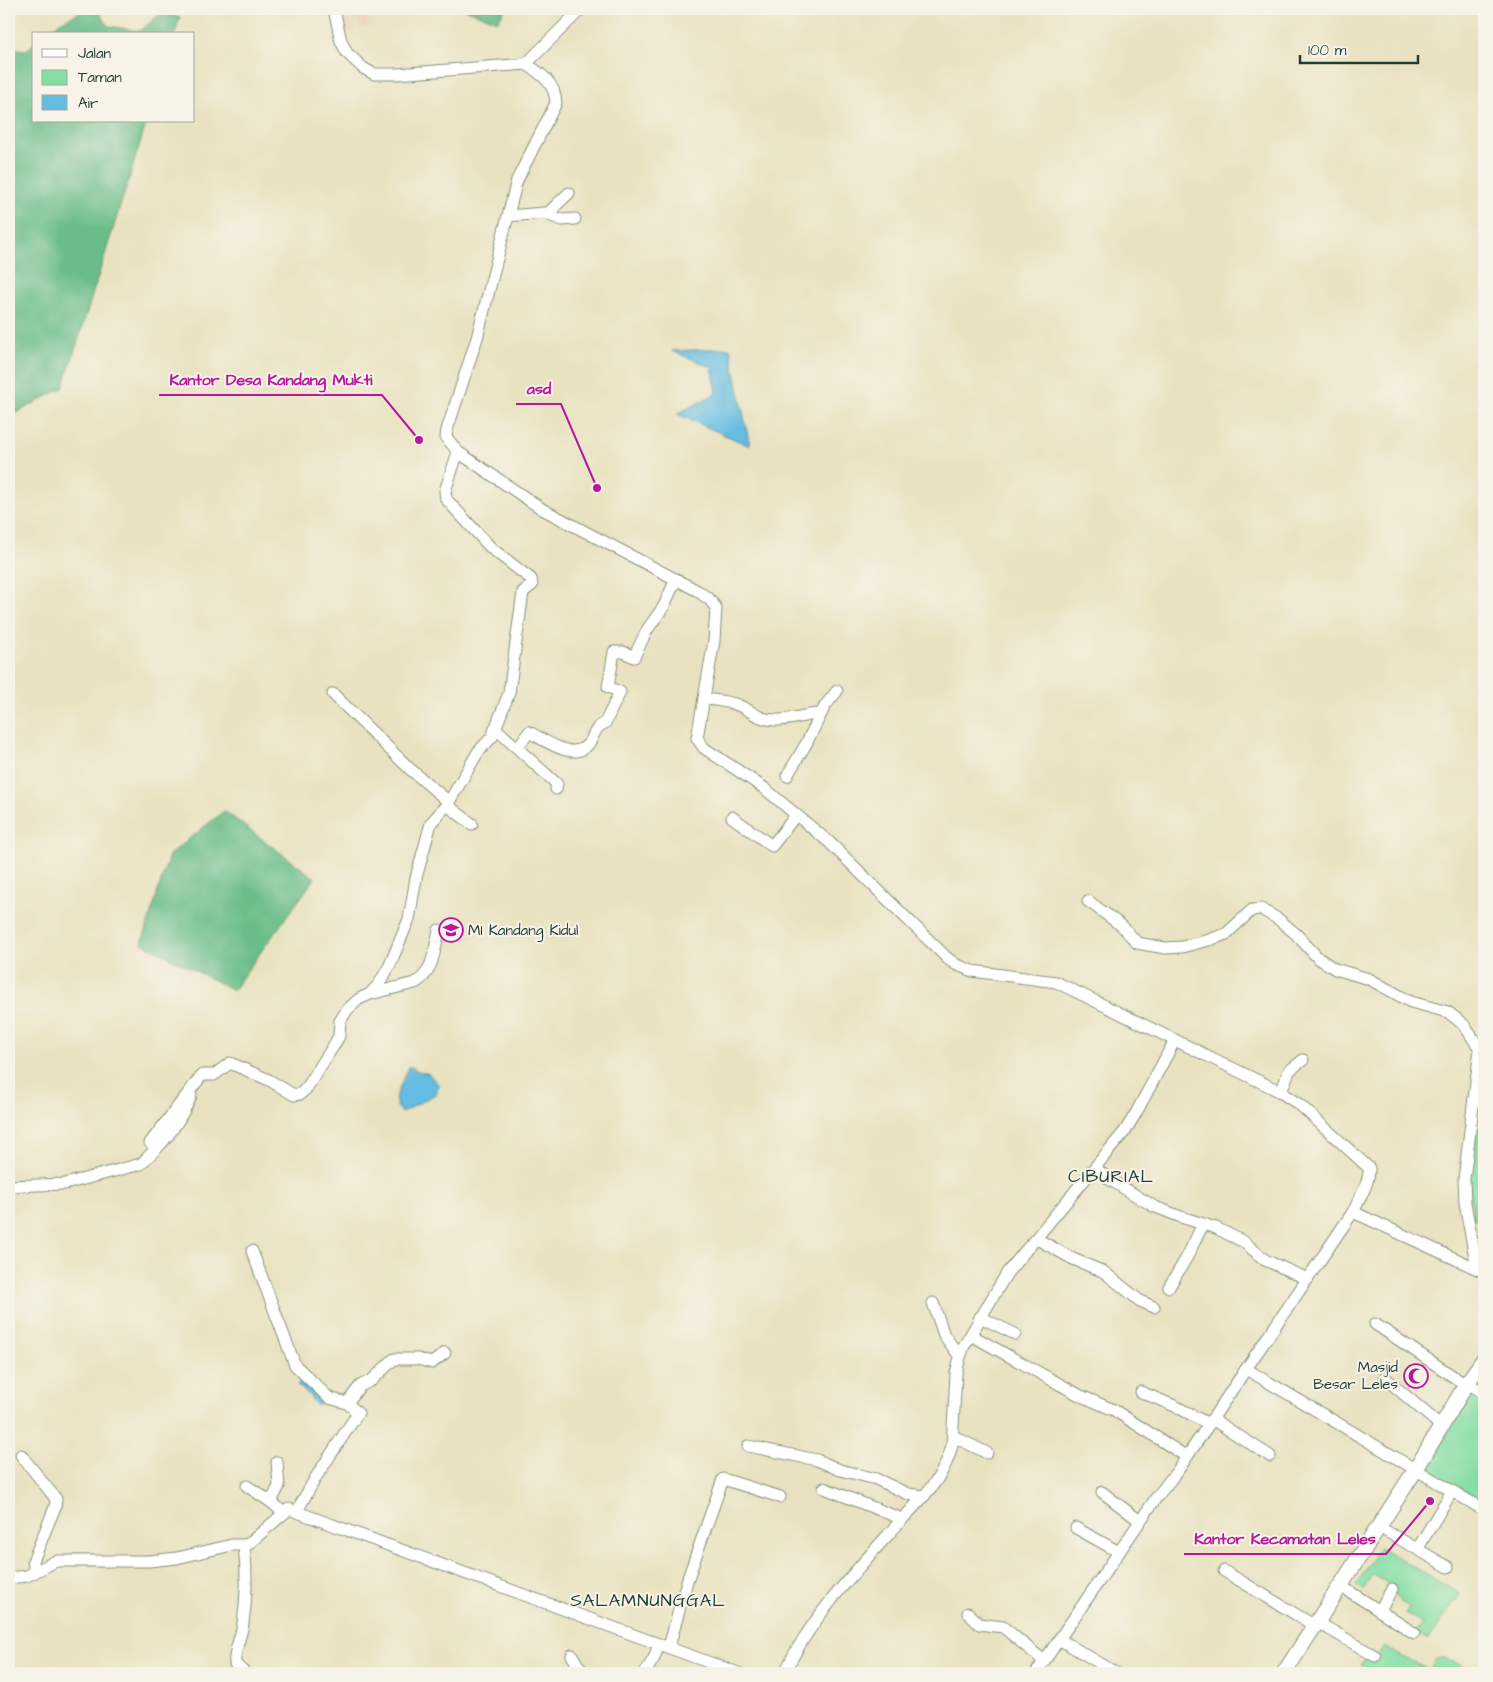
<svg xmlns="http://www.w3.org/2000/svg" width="1493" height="1682" font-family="'Architects Daughter',sans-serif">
<rect width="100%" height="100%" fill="#f7f3e8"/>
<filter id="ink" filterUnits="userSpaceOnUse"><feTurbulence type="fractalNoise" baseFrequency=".02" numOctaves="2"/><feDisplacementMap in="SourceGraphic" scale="10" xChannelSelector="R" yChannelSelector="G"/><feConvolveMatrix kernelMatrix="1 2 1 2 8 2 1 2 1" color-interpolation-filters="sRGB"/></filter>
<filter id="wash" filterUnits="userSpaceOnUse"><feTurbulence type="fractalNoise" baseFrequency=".0096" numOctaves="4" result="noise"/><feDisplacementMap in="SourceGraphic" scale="20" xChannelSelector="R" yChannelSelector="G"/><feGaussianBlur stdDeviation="1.12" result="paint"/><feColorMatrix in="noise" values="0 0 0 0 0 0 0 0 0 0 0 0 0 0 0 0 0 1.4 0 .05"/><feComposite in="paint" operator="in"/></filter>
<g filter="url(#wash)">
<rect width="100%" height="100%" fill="#e9e2c0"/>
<g fill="#eed7bb">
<path d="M342 9H362L369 25 361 29 355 15 347 19Z"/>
<path d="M351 20 355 31 345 34 341 23Z"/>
</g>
<g fill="#84dea4" stroke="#528e6c">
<path d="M1475 1126 1484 1129V1221L1473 1218 1469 1172Z"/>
<path d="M1474 1391 1484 1397V1504L1426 1469Z"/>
<path d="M1380 1547 1460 1594 1428 1640 1416 1633 1422 1623 1406 1613 1409 1607 1392 1594 1396 1588 1372 1574 1363 1590 1356 1585Z"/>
<path d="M1383 1647 1429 1670 1435 1660 1443 1658 1481 1673H1375L1361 1665 1371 1652 1377 1656Z"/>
</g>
<g fill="#6bbd8a" stroke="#457d5f">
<path d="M87 9H97L108 26 140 31 160 14 180 17 175 34H46L60 22Z"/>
<path d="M464 9H505L498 21Z"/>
<path d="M34 44V121H147L63 388 16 413 9 412V48L26 50Z"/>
<path d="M224 811 315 878 233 990 142 943 169 855Z"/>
</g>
<g fill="#64bce1" stroke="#427c8a">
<path d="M730 348 750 446 677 414 717 393 712 367 672 351Z"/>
<path d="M408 1067H411L418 1071 429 1074 438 1084 437 1093 401 1113 397 1106 395 1099Z"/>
<path d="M304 1378 324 1398 317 1406 308 1394 297 1385Z"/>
</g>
</g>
<g filter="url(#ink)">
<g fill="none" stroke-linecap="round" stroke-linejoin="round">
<g stroke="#84907a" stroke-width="13">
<g id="minor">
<path d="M334 9 341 41 347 53 363 68 374 74H397L526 64C542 74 555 83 556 103L517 180 477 338 447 430 446 437 458 452 542 509 698 591 710 600 716 608 714 641 697 738 704 748 764 788 829 842 947 958 955 964 972 971 1056 982 1277 1090 1300 1105 1369 1168C1370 1182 1359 1200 1353 1212"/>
<path d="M526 64 581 9"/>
<path d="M548 213 569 193"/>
<path d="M508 216 544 213 562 220 575 219"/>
<path d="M333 694 410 769 449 802"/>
<path d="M704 699C714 700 725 701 735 704 750 709 756 719 774 720 789 721 805 714 820 714"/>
<path d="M495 728 557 784 556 789"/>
<path d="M518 747 529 732C547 741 577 765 591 740 595 732 597 726 605 723L620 692 608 687 614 652H623L634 657 647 630 664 606 676 579"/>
<path d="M787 776 806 744 825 706 837 691"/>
<path d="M447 805 472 824"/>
<path d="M732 817 772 846 796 815"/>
<path d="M1088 901 1122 926 1137 943 1165 948 1182 947 1209 940 1226 934 1252 910 1261 909 1278 919 1296 934 1318 958 1335 969 1369 979 1411 1002 1448 1012 1464 1025 1484 1055"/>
<path d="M370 994 415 983C433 974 435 948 439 930"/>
<path d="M1281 1092 1289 1071 1303 1060"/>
<path d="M157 1148C172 1133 182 1116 191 1096"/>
<path d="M1095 1168 1109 1179 1153 1206 1181 1217 1216 1228 1244 1242 1265 1260 1308 1279"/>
<path d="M9 1186 65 1184 141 1164 157 1148 150 1143 202 1075H214L230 1063 269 1080 294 1095 300 1094 306 1089 334 1045 339 1036 340 1021 347 1010 359 999 370 994 379 984 389 967 409 919 416 878 431 823 449 802 478 752 492 737 509 693 523 592 532 585 531 579 491 548 446 499 445 491 458 452"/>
<path d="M1037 1239 1073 1259 1104 1272 1140 1301 1154 1307"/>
<path d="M252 1251 295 1365 329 1398 347 1403 358 1413 316 1477 297 1511"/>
<path d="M1477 1268 1465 1203 1464 1179 1480 1049"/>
<path d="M1484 1272 1353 1212 1246 1369 1484 1510"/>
<path d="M1169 1287 1187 1257 1203 1224"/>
<path d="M933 1303 944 1335 960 1357"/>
<path d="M980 1317 1015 1334"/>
<path d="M1375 1324 1466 1385"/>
<path d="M971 1335 1079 1395 1114 1410 1187 1457"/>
<path d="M1385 1378 1441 1426"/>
<path d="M1467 1383 1484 1393"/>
<path d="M1141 1392 1177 1407 1209 1424"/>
<path d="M347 1403 360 1386 372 1380 394 1359H418L432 1363 445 1353"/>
<path d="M1212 1419 1270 1456"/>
<path d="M953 1436 987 1453"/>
<path d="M748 1446 817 1460 840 1470 876 1479 908 1494 924 1496"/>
<path d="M21 1455 56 1499 55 1507 33 1561 35 1571"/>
<path d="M277 1462 279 1486 271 1502 283 1512"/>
<path d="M247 1486 271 1502"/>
<path d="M824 1488 902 1519"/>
<path d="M1102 1492 1140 1521"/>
<path d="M1379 1527 1448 1567"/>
<path d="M1076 1528 1119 1552"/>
<path d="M244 1545C247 1571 247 1597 243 1623 242 1636 233 1651 235 1664L245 1673"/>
<path d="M1418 1548 1452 1491"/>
<path d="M1224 1571 1315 1626"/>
<path d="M9 1578 27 1576 56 1561H149L177 1558 232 1545H247L289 1509 738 1673"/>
<path d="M1341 1586 1414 1633"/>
<path d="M1380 1610 1392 1589"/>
<path d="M968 1613 979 1624 1003 1627 1044 1661"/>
<path d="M1317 1622 1375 1656"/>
<path d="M1059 1639 1116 1673"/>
<path d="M669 1647 687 1581 723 1479 780 1497"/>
<path d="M572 1655 577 1664 585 1673"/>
<path d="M645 1673 654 1658 659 1644"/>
<path d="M785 1673C807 1622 859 1567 897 1525 920 1499 944 1481 952 1445L956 1373 960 1357 964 1346 1007 1273 1125 1131 1136 1113 1175 1040"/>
<path d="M1036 1673 1156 1498 1178 1470 1246 1369"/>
</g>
</g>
<g stroke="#84907a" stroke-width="17">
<path id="major" d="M1284 1673 1416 1469 1467 1383 1484 1359"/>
</g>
<use href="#minor" stroke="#fff" stroke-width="11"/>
<use href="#major" stroke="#fff" stroke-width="15"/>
</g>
</g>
<defs>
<g id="school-ring" transform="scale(1.25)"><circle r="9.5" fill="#f7f3e8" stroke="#b5179e" stroke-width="1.5"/><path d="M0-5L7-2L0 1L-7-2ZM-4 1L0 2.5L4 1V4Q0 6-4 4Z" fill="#b5179e"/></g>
<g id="mosque-ring" transform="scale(1.25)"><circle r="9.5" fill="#f7f3e8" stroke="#b5179e" stroke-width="1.5"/><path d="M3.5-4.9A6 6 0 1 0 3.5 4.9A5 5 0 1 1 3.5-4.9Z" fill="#b5179e"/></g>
</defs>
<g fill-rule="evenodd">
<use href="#school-ring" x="451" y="930"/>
<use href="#mosque-ring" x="1416" y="1376"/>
</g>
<g text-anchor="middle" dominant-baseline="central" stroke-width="4" stroke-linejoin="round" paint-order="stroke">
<g font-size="15" fill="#1f3d34" stroke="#f7f3e8" text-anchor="start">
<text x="468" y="930">MI Kandang Kidul</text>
<text x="1398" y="1367" text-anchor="end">Masjid<tspan x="1398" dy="17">Besar Leles</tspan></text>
</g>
<g font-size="18" letter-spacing="1" fill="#1f3d34" stroke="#f7f3e8">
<text x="1111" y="1176">CIBURIAL</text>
<text x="648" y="1600">SALAMNUNGGAL</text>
</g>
</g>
<path fill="none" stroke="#b5179e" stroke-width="2" d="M419 440L382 395H159M597 488L561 404H516M1430 1501L1386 1554H1184"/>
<g fill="#b5179e" stroke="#f7f3e8" stroke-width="2">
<circle cx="419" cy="440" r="5"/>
<circle cx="597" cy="488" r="5"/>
<circle cx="1430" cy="1501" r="5"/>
</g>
<g font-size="16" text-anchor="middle" font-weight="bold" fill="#b5179e" stroke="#f7f3e8" stroke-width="4" stroke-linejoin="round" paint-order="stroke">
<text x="271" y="385">Kantor Desa Kandang Mukti</text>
<text x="539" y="394">asd</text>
<text x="1285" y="1544">Kantor Kecamatan Leles</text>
</g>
<rect width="1493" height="1682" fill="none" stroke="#f7f3e8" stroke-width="30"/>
<rect x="32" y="32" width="162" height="90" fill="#f7f3e8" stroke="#a1aaa0"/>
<rect x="42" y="49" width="25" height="8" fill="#ffffff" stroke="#a1aaa0"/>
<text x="78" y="58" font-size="15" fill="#1f3d34">Jalan</text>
<rect x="42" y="70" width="25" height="15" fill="#84dea4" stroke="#a1aaa0"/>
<text x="78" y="82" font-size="15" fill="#1f3d34">Taman</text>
<rect x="42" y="95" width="25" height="15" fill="#64bce1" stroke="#a1aaa0"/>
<text x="78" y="108" font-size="15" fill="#1f3d34">Air</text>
<path d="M1300 55v8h118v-8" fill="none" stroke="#1f3d34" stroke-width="2.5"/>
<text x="1308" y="55" font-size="15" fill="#1f3d34" stroke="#f7f3e8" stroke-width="4" paint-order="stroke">100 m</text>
</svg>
